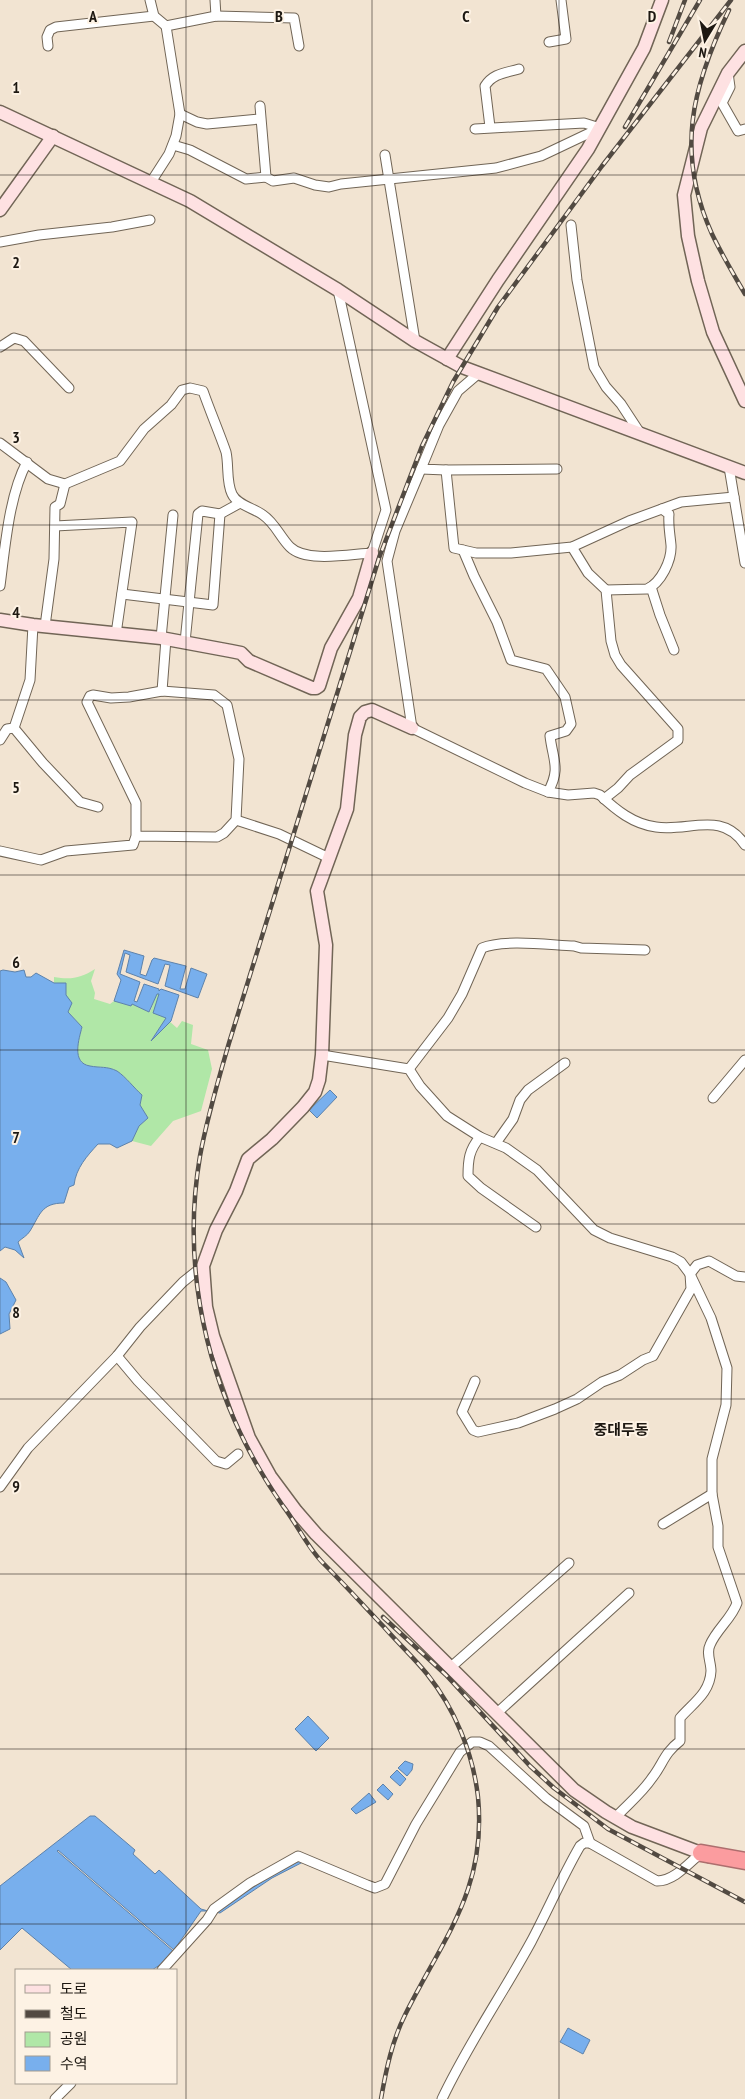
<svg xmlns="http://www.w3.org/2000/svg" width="745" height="2099" font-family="'PT Sans Narrow','Noto Sans KR',sans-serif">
<rect width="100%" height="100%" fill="#f2e4d2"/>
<path fill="#b0e7a7" d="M95 969 91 981 95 993 94 999 110 1004 114 1001 131 1006 132 1004 150 1012 157 993 160 994 167 1018 151 1040 169 1021 177 1028 182 1021 193 1025 191 1044 208 1050 212 1069 201 1111 173 1121 151 1146 132 1141 139 1126 148 1118 140 1105 142 1095C134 1088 126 1077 117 1071 107 1066 100 1068 90 1066 71 1063 79 1039 82 1027L68 1012 54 983V977C71 980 81 978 95 969Z"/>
<g fill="#78afed" stroke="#5d82ab">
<path d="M124 950 144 956 140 974 146 976 152 960 154 958 186 966 180 989H185L191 968 207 974 198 998 165 986 170 965 165 964 158 984 126 972 130 955 125 953 120 974 140 982 134 1001 137 1002 144 984 159 989V991L161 989 179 995 171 1021 151 1041 166 1018 153 1013 159 994H157L149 1012 132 1004 131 1006 114 1001 121 980 117 974Z"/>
<path d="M3 970 15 972 24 970 26 977H31L36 973 54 983H66V995L72 1003 68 1012 82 1027C79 1039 71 1063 90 1066 100 1068 107 1066 117 1071 126 1077 134 1088 142 1095L140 1105 148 1118 139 1126 132 1141 117 1148 110 1144H98C87 1156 76 1168 74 1185L69 1187 64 1203C41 1203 40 1215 30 1231 27 1236 22 1238 18 1242L24 1258 15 1250 5 1247 0 1251V971Z"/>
<path d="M330 1090 337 1097 317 1118 309 1110Z"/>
<path d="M0 1278 6 1282 16 1300 9 1314 10 1329 0 1334Z"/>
<path d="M308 1716 329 1738 316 1751 295 1729Z"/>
<path d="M405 1761 413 1764 412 1770 407 1776 398 1768Z"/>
<path d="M397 1770 406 1779 400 1786 390 1777Z"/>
<path d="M383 1784 393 1794 388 1800 377 1790Z"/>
<path d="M369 1793 376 1802 356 1814 351 1809Z"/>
<path d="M90 1816H95L135 1850 133 1854 155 1874 159 1870 201 1909 208 1911H201L174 1950 58 1850 57 1851 173 1951 166 1961 152 1970H72L22 1928 0 1950V1886Z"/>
<path d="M301 1860 303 1862 272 1878 220 1913 214 1912 271 1876Z"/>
<path d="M568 2028 590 2040 583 2054 560 2042Z"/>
</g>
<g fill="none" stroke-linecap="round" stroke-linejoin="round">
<g stroke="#716556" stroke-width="11">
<g id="street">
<path d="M150 0 154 16 166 26"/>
<path d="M215 0 216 16"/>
<path d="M549 42 566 39 561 0"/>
<path d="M48 46 47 37 50 30 56 27 154 16"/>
<path d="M728 73 730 87 722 103 738 131 745 129"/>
<path d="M260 106 266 177 273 181 294 178 315 185 329 187 341 184 496 168 541 156 600 128"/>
<path d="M180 114 197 122 207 124 260 119"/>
<path d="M490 127 485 86C493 73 506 73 519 69"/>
<path d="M475 129 584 123 600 128"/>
<path d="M173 145 190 150 246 179 266 177"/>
<path d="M385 155 415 341"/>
<path d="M151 182 169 154 176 136 180 114 166 26 216 16 294 18 299 46"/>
<path d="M571 225 577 280 594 367 606 387 621 404 640 433"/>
<path d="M0 242 39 235 112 227 150 220"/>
<path d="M0 347 14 338 24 341 69 388"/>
<path d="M479 373 458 391 439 425 421 469 446 470 557 469"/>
<path d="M0 443 48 479 65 484 120 461 144 429 171 405 182 390 190 388 203 391C210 411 219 432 226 452 229 465 226 482 232 494 237 505 254 508 263 515 275 523 280 537 290 547 306 563 351 554 372 553L386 510 338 290"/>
<path d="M729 467 745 563"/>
<path d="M421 469 395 531 387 561 412 728 525 783 548 792 568 795 594 793 600 795C616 810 633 824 656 827 689 832 722 810 745 845"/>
<path d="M446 470 454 548 476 553H511L572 547 629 521 681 502 734 497"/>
<path d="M55 526 132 522 116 634"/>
<path d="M572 547 588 573 606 590 611 641 615 655 621 665 678 729V740L630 775 618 788 604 799"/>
<path d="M463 550 474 576 497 622 511 660 546 669 565 697 571 724 566 731 550 736C553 761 561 768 548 792"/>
<path d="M0 586C5 548 9 495 27 462"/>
<path d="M651 587 660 615 674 650"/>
<path d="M606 590 647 589C661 583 672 560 671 545 670 534 668 525 669 514L662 509"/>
<path d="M122 594 213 605 220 514"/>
<path d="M45 626 54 559 55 507 60 504 65 484"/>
<path d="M161 638 173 515"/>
<path d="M185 642 198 514 202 511 220 514 240 503"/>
<path d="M162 691 166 639"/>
<path d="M14 728 43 763 80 802 98 807"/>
<path d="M0 740 7 729 14 728 30 680 33 625"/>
<path d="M236 820 279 834 329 858"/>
<path d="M0 851 41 860 66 851 133 845 136 836 217 837 224 833 236 820 239 759 227 705 214 695 162 691 129 697 111 698 93 695 90 696 87 702 136 803V836"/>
<path d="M322 1055 409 1069 420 1086 447 1116 480 1137 506 1148 537 1170 594 1230 610 1238 672 1257 681 1262 690 1274 711 1318 727 1368 726 1405 712 1459V1494L718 1526V1547L737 1603C732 1618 716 1630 710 1645 706 1653 711 1662 711 1671 710 1693 693 1703 680 1718V1741C664 1753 663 1764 652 1778 642 1793 627 1805 615 1818"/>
<path d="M409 1069 448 1018 462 994 482 948C504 939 549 945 574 946L581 948 645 950"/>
<path d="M713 1098 745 1060"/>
<path d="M480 1137C469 1150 468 1160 468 1176L481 1188 536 1227"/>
<path d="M496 1143 513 1119 520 1100 528 1090 565 1063"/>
<path d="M117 1356 138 1381 216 1461 226 1464 238 1454"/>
<path d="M475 1381 462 1412 473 1430 478 1432 518 1423 555 1409 577 1399 602 1382 620 1375 643 1360 653 1356 691 1289 690 1274 697 1265 709 1261 736 1276 745 1277"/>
<path d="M0 1487 28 1448 117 1356 140 1327 183 1282 203 1266"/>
<path d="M663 1524 712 1494"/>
<path d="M451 1667 569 1563"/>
<path d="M497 1713 629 1593"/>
<path d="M162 1970 207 1920 214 1909 250 1883 298 1856 367 1885 375 1888 385 1884 416 1824 460 1752 472 1742H480L489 1746 546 1798 584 1826 590 1843"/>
<path d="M55 2099 71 2083"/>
<path d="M442 2099C468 2044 502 1995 531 1942 548 1910 562 1877 580 1846L584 1843H590L657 1881C674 1881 688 1864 701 1853"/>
</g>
</g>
<g stroke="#716556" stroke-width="15">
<g id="secondary">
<path d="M745 51 728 73 701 128 684 195 688 236 698 281 713 332 745 401"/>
<path d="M0 112 190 201 338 290 415 341 462 367 745 473"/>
<path d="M0 210 53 136"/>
<path d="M447 359 498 280 588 149 644 48 662 0"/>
<path d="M0 620 33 625 161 638 231 651 241 653 249 661 312 688H316L319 686 331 648 359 598 372 553"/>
<path d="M412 728 372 710 365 712 360 717 355 735 347 809 317 891 326 945 322 1055 319 1080 315 1092 303 1107 272 1139 248 1159 236 1191 216 1230 203 1266 206 1307 213 1336 249 1438 270 1476 296 1511 316 1534 574 1790 606 1812 632 1827 709 1856"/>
</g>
</g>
<g stroke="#ad6e6e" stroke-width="19">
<path id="highway" d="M701 1853 745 1861"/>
</g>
<use href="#street" stroke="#fff" stroke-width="9"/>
<use href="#secondary" stroke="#fee1e2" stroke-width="12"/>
<use href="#highway" stroke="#fb9c9f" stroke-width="16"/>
<g stroke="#524a42" stroke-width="4.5">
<g id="rail">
<path d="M729 10C692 87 675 152 712 234 722 255 734 275 745 294"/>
<path d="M669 42 685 0"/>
<path d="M625 127 700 0"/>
<path d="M383 1617 446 1675 530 1766 554 1788 608 1829 745 1902"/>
<path d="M381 2099C386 2070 392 2041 405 2015 443 1938 487 1890 478 1797 473 1753 455 1709 427 1674 414 1658 398 1643 384 1627 364 1606 344 1584 323 1563 307 1547 297 1524 283 1506 212 1405 179 1279 200 1156 207 1118 218 1081 229 1043L379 558 422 446 453 382 498 307 602 166 731 0"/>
</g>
</g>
<use href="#rail" stroke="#fdf2e4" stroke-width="2.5" stroke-dasharray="8" stroke-linecap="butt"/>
</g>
<path fill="none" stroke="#1d1812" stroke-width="1" stroke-opacity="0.55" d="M186 0V2099M372 0V2099M559 0V2099M0 175H745M0 350H745M0 525H745M0 700H745M0 875H745M0 1050H745M0 1224H745M0 1399H745M0 1574H745M0 1749H745M0 1924H745"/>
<g text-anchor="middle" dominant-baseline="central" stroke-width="4" stroke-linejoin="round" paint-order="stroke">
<g font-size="15" font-weight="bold" fill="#1d1812" stroke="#fdf2e4">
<text x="621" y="1429">중대두동</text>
</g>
</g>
<g font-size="16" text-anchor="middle" font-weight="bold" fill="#1d1812" stroke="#fdf2e4" stroke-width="4" stroke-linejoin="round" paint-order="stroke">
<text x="93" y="22">A</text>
<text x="279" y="22">B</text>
<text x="466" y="22">C</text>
<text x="652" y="22">D</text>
<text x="16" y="93">1</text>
<text x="16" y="268">2</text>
<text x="16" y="443">3</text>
<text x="16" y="618">4</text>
<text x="16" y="793">5</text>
<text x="16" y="968">6</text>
<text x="16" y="1143">7</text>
<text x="16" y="1318">8</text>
<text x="16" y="1492">9</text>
</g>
<rect x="15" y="1969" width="162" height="115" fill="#fdf2e4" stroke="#a39b90"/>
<rect x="25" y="1985" width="25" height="8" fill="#fee1e2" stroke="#a39b90"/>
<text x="60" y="1994" font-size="15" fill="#1d1812">도로</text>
<rect x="25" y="2010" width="25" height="8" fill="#524a42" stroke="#a39b90"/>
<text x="60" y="2019" font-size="15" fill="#1d1812">철도</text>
<rect x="25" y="2032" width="25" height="15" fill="#b0e7a7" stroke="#a39b90"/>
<text x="60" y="2044" font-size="15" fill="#1d1812">공원</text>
<rect x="25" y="2056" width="25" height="15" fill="#78afed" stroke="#a39b90"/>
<text x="60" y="2069" font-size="15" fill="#1d1812">수역</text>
<g transform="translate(705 40) rotate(190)" stroke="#fdf2e4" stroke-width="4" paint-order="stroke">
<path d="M0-4L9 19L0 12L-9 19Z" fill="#1d1812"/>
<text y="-8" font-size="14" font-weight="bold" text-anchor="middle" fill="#1d1812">N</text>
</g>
</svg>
